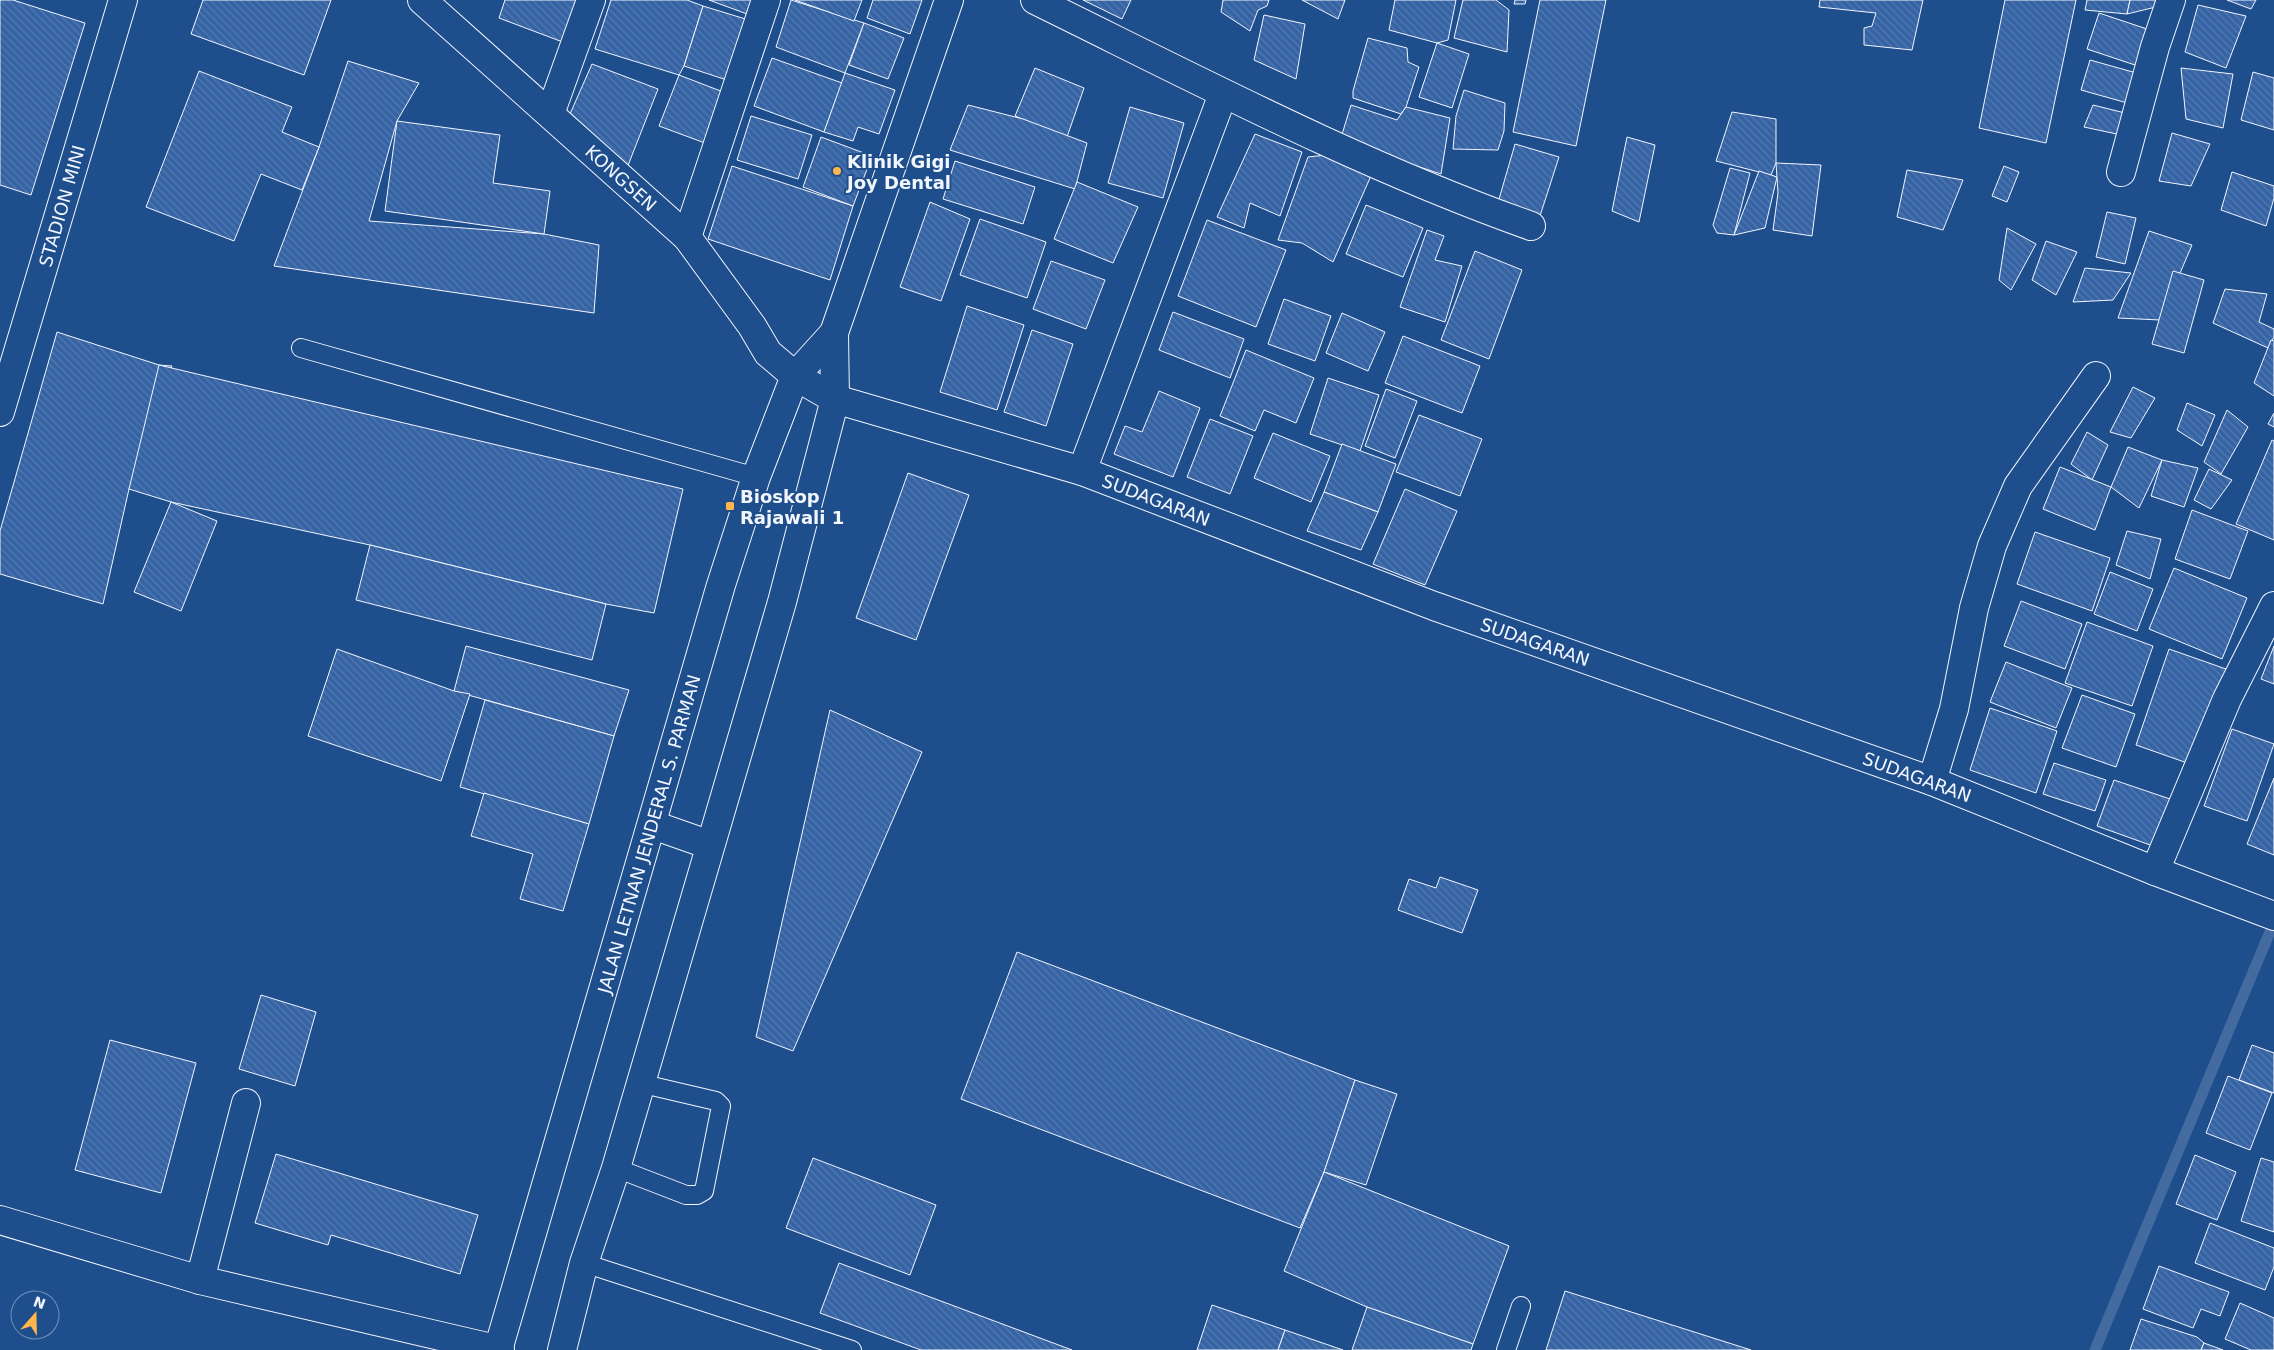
<svg xmlns="http://www.w3.org/2000/svg" width="2274" height="1350" font-family="'DejaVu Sans',sans-serif">
<defs>
<pattern id="building-back-hatch" width="6" height="6" patternUnits="userSpaceOnUse" patternTransform="scale(1.25)"><rect width="6" height="6" fill="#3563a3"/><path d="M-1 5l2 2M0 0l6 6M5-1l2 2" fill="none" stroke="#537ab1"/></pattern>
</defs>
<rect width="100%" height="100%" fill="#1f4e8c"/>
<g fill="none" stroke-linecap="round" stroke-linejoin="round">
<path stroke="#446ba0" stroke-width="11" d="M2095 1350 2274 922"/>
</g>
<g fill="url(#building-back-hatch)" stroke="#f2f6ff">
<path d="M0 0H13L85 23 31 195 0 185Z"/>
<path d="M203 0H331L304 75 191 34Z"/>
<path d="M505 0H584L568 44 499 18Z"/>
<path d="M611 0H687L703 6 684 66 679 75 595 49Z"/>
<path d="M709 0H752L747 14Z"/>
<path d="M791 0 864 23 845 73 776 47Z"/>
<path d="M795 0H862L854 21Z"/>
<path d="M873 0H922L910 34 867 18Z"/>
<path d="M1083 0H1131L1122 19Z"/>
<path d="M1223 0H1269L1267 6 1258 10 1250 31 1221 12Z"/>
<path d="M1302 0H1345L1338 19Z"/>
<path d="M1395 0H1456L1448 40 1437 43 1389 30Z"/>
<path d="M1463 0H1496L1509 10 1507 52 1454 38Z"/>
<path d="M1515 0H1526L1525 4H1514Z"/>
<path d="M1540 0H1606L1576 146 1513 132Z"/>
<path d="M1820 0H1923L1912 50 1864 45V28L1872 26 1876 13 1819 7Z"/>
<path d="M2005 0H2076L2046 143 1979 128Z"/>
<path d="M2087 0H2130L2127 14 2085 10Z"/>
<path d="M2130 0H2165L2164 5 2127 14Z"/>
<path d="M2227 0H2256L2251 9Z"/>
<path d="M2198 5 2246 16 2226 68 2185 52Z"/>
<path d="M703 6 752 21 733 82 684 66Z"/>
<path d="M2099 13 2153 31 2141 67 2087 49Z"/>
<path d="M1264 15 1305 24 1296 79 1254 60Z"/>
<path d="M864 23 904 38 888 79 849 65Z"/>
<path d="M1368 38 1407 48 1408 62 1419 67 1406 107 1401 114 1353 98V91Z"/>
<path d="M1437 43 1469 54 1452 108 1419 97Z"/>
<path d="M772 58 842 83 824 132 754 106Z"/>
<path d="M2090 60 2140 74 2131 104 2081 90Z"/>
<path d="M348 61 419 83 397 121 369 221 544 234 599 245 594 313 274 266 319 147Z"/>
<path d="M592 64 658 89 627 168 570 114Z"/>
<path d="M1035 68 1084 88 1067 137 1015 116Z"/>
<path d="M2181 68 2233 74 2223 128 2186 119Z"/>
<path d="M199 71 292 107 282 132 319 147 302 190 261 174 234 241 146 207Z"/>
<path d="M2253 72 2274 78V130L2241 120Z"/>
<path d="M845 73 895 90 879 134 858 127 853 141 824 132Z"/>
<path d="M679 75 731 95 713 146 659 126Z"/>
<path d="M1464 90 1505 103 1504 131 1498 150 1453 149 1456 116Z"/>
<path d="M968 105 1023 119 1087 143 1075 189 950 150Z"/>
<path d="M1351 105 1397 120 1406 107 1450 118 1441 174 1340 141Z"/>
<path d="M2093 105 2133 115 2126 136 2084 127Z"/>
<path d="M1130 107 1184 123 1163 198 1108 183Z"/>
<path d="M1732 112 1776 119V163L1771 175 1716 161Z"/>
<path d="M751 116 812 135 798 179 737 160Z"/>
<path d="M397 121 500 135 493 183 550 191 544 234 385 211Z"/>
<path d="M2172 133 2210 144 2191 186 2159 181Z"/>
<path d="M1255 134 1302 152 1280 216 1250 203 1244 228 1217 217Z"/>
<path d="M821 137 872 156 853 206 803 187Z"/>
<path d="M1627 137 1655 145 1639 222 1612 211Z"/>
<path d="M1515 144 1559 157 1539 219 1497 206Z"/>
<path d="M1345 153 1374 169 1333 262 1302 243 1278 240 1308 157Z"/>
<path d="M955 161 1035 187 1023 224 943 199Z"/>
<path d="M1776 163 1821 165 1812 236 1773 230 1778 193Z"/>
<path d="M732 166 853 206 830 280 708 239Z"/>
<path d="M2004 166 2019 172 2007 202 1992 196Z"/>
<path d="M1730 168 1750 173 1734 235 1717 233 1713 225Z"/>
<path d="M1907 170 1963 180 1943 230 1897 217Z"/>
<path d="M1759 171 1777 177 1765 228 1734 235Z"/>
<path d="M2232 172 2274 186V198L2266 226 2221 210Z"/>
<path d="M1077 182 1138 207 1113 263 1054 239Z"/>
<path d="M930 202 970 219 941 301 900 287Z"/>
<path d="M1366 205 1423 228 1403 277 1346 254Z"/>
<path d="M2107 212 2136 218 2125 264 2096 257Z"/>
<path d="M980 219 1046 242 1027 298 960 275Z"/>
<path d="M1207 220 1286 250 1256 327 1178 296Z"/>
<path d="M2007 228 2036 244 2011 290 1999 280Z"/>
<path d="M1427 230 1444 236 1435 260 1462 266 1445 322 1400 307Z"/>
<path d="M2149 231 2192 245 2160 320 2118 318Z"/>
<path d="M2046 241 2077 252 2056 295 2032 280Z"/>
<path d="M1475 251 1522 270 1489 359 1441 340Z"/>
<path d="M1051 261 1105 280 1086 329 1033 309Z"/>
<path d="M2085 268 2131 273 2113 300 2073 302Z"/>
<path d="M2173 271 2204 280 2184 353 2152 344Z"/>
<path d="M2225 289 2267 294 2259 322 2274 329V337L2268 348 2213 323Z"/>
<path d="M1284 299 1331 316 1315 361 1268 344Z"/>
<path d="M967 306 1024 325 997 410 940 392Z"/>
<path d="M1173 312 1244 339 1230 378 1159 350Z"/>
<path d="M1342 313 1385 332 1368 371 1326 353Z"/>
<path d="M1032 330 1073 344 1046 426 1004 412Z"/>
<path d="M57 332 159 365 172 366 129 489 103 604 0 574V531Z"/>
<path d="M1403 336 1480 366 1462 413 1385 383Z"/>
<path d="M2271 340 2274 341V396L2254 383Z"/>
<path d="M1246 350 1314 378 1296 423 1264 410 1255 431 1220 416Z"/>
<path d="M159 365 683 489 654 613 606 604 370 545 171 502 129 489Z"/>
<path d="M1328 378 1379 395 1360 451 1310 434Z"/>
<path d="M2133 387 2155 398 2131 438 2110 432Z"/>
<path d="M1386 389 1417 401 1395 458 1365 446Z"/>
<path d="M1159 391 1200 408 1173 477 1114 454 1125 426 1142 432Z"/>
<path d="M2187 403 2215 415 2202 446 2177 430Z"/>
<path d="M2227 410 2248 427 2221 474 2204 462Z"/>
<path d="M2274 413V427L2268 424Z"/>
<path d="M1419 415 1482 439 1460 496 1396 472Z"/>
<path d="M1210 419 1253 436 1230 494 1187 477Z"/>
<path d="M2087 432 2108 445 2092 480 2071 464Z"/>
<path d="M1273 433 1330 456 1311 502 1254 478Z"/>
<path d="M2272 440 2274 441V540L2236 524Z"/>
<path d="M1342 444 1396 464 1378 512 1324 492Z"/>
<path d="M2128 447 2162 460 2139 508 2111 487Z"/>
<path d="M2162 460 2198 468 2184 507 2151 496Z"/>
<path d="M2060 467 2111 487 2095 530 2043 509Z"/>
<path d="M2209 469 2232 480 2211 509 2194 500Z"/>
<path d="M908 473 969 495 916 640 856 618Z"/>
<path d="M1405 489 1457 511 1425 585 1373 564Z"/>
<path d="M1324 492 1378 512 1361 550 1307 531Z"/>
<path d="M171 502 217 521 181 611 134 592Z"/>
<path d="M2192 510 2248 531 2230 579 2175 559Z"/>
<path d="M2127 531 2161 539 2150 579 2116 565Z"/>
<path d="M2035 532 2110 558 2092 611 2017 584Z"/>
<path d="M370 545 606 604 592 660 356 600Z"/>
<path d="M2174 568 2247 598 2222 659 2149 629Z"/>
<path d="M2110 572 2153 589 2137 631 2094 614Z"/>
<path d="M2021 601 2082 624 2065 669 2004 646Z"/>
<path d="M2087 622 2153 646 2132 706 2065 683Z"/>
<path d="M466 646 629 690 614 736 454 691Z"/>
<path d="M2274 646V684L2261 679Z"/>
<path d="M337 649 454 691 470 694 441 781 308 736Z"/>
<path d="M2169 649 2226 669 2193 765 2136 745Z"/>
<path d="M2006 662 2072 688 2056 728 1990 702Z"/>
<path d="M2082 695 2135 714 2116 767 2062 748Z"/>
<path d="M485 700 614 736 589 824 460 787Z"/>
<path d="M1990 708 2057 731 2036 793 1970 770Z"/>
<path d="M830 710 922 752 793 1051 756 1037Z"/>
<path d="M2232 729 2274 744 2247 821 2204 806Z"/>
<path d="M2054 763 2106 780 2095 811 2043 794Z"/>
<path d="M2274 778V855L2247 844Z"/>
<path d="M2114 780 2170 799 2153 846 2097 826Z"/>
<path d="M484 793 589 824 563 911 520 899 533 854 471 836Z"/>
<path d="M1440 877 1478 890 1462 933 1398 910 1409 879 1436 888Z"/>
<path d="M1017 952 1355 1080 1324 1172 1300 1228 961 1099Z"/>
<path d="M261 995 316 1012 295 1086 239 1069Z"/>
<path d="M110 1040 196 1063 161 1193 75 1170Z"/>
<path d="M2252 1045 2274 1053V1093L2239 1080Z"/>
<path d="M2228 1076 2272 1093 2250 1150 2206 1133Z"/>
<path d="M1355 1080 1397 1094 1366 1185 1324 1172Z"/>
<path d="M276 1154 478 1215 460 1274 331 1235 328 1245 255 1223Z"/>
<path d="M2195 1155 2236 1172 2217 1220 2176 1204Z"/>
<path d="M813 1158 936 1205 910 1275 786 1228Z"/>
<path d="M2261 1158 2274 1162V1232L2241 1221Z"/>
<path d="M1324 1172 1509 1246 1473 1344 1367 1307 1284 1271Z"/>
<path d="M2210 1223 2274 1248V1267L2265 1290 2195 1263Z"/>
<path d="M839 1263 1072 1350H921L820 1313Z"/>
<path d="M2159 1266 2229 1292 2220 1316 2201 1309 2193 1328 2143 1309Z"/>
<path d="M1565 1291 1751 1350H1546Z"/>
<path d="M2240 1303 2274 1318V1350H2251L2225 1339Z"/>
<path d="M1212 1305 1285 1330 1278 1350H1197Z"/>
<path d="M1367 1307 1473 1344 1471 1350H1352Z"/>
<path d="M2141 1319 2197 1337 2204 1343 2201 1350H2130Z"/>
<path d="M1285 1330 1343 1350H1278Z"/>
<path d="M2204 1343 2223 1350H2201Z"/>
</g>
<g fill="none" stroke-linecap="round" stroke-linejoin="round">
<g stroke="#f2f6ff" stroke-width="20">
<g id="lane">
<path d="M301 348 756 477"/>
<path d="M616 1168 686 1195H697L704 1191 721 1106 716 1101 639 1083"/>
<path d="M584 1263 852 1350"/>
<path d="M1506 1350 1521 1306"/>
</g>
</g>
<g stroke="#f2f6ff" stroke-width="30">
<g id="street">
<path d="M422 0 687 237 752 326 768 353 795 376 835 399 1082 471 1434 606 1932 781 2155 871 2274 916"/>
<path d="M1035 0C1198 80 1359 165 1531 226"/>
<path d="M550 114 591 0"/>
<path d="M2121 172 2155 47 2171 0"/>
<path d="M687 237 766 0"/>
<path d="M0 412 123 0"/>
<path d="M1082 471 1223 94"/>
<path d="M1932 781 1954 709 1974 608 1992 546 2018 486 2096 376"/>
<path d="M2155 871 2227 699 2274 606"/>
<path d="M0 1220 200 1280 500 1350"/>
<path d="M200 1280 246 1103"/>
</g>
</g>
<g stroke="#f2f6ff" stroke-width="30">
<g id="secondary">
<path d="M653 825 710 845"/>
<path d="M498 1350 721 585 756 477 795 376 834 333"/>
<path d="M562 1350 584 1263 616 1168 782 602 835 399 834 333 949 0"/>
</g>
</g>
<use href="#lane" stroke="#1f4e8c" stroke-width="18"/>
<use href="#street" stroke="#1f4e8c" stroke-width="28"/>
<use href="#secondary" stroke="#1f4e8c" stroke-width="28"/>
</g>
<g fill="#ffb74d" stroke="#1f4e8c" stroke-width="2">
<circle cx="837" cy="171" r="5"/>
<rect x="725" y="501" width="10" height="10" rx="2.5"/>
</g>
<g text-anchor="middle" dominant-baseline="central" stroke-width="4" stroke-linejoin="round" paint-order="stroke">
<g font-size="18" font-weight="bold" fill="#f2f6ff" stroke="#1f4e8c" text-anchor="start">
<text x="847" y="161">Klinik Gigi<tspan x="847" dy="21">Joy Dental</tspan></text>
<text x="740" y="496">Bioskop<tspan x="740" dy="21">Rajawali 1</tspan></text>
</g>
<g font-size="18" fill="#f2f6ff" stroke="#1f4e8c">
<text transform="translate(621 178) rotate(42)">KONGSEN</text>
<text transform="translate(62 206) rotate(-74)">STADION MINI</text>
<text transform="translate(1156 500) rotate(21)">SUDAGARAN</text>
<text transform="translate(1535 642) rotate(19)">SUDAGARAN</text>
<text transform="translate(1917 777) rotate(20)">SUDAGARAN</text>
<text transform="translate(649 834) rotate(-74)">JALAN LETNAN JENDERAL S. PARMAN</text>
</g>
</g>
<g transform="translate(35 1315) rotate(20)"><circle r="24" fill="#1f4e8c" stroke="#7391ba"/>
<path d="M0-4L9 19L0 12L-9 19Z" fill="#ffb74d"/>
<text y="-8" font-size="14" font-weight="bold" text-anchor="middle" fill="#f2f6ff">N</text>
</g>
</svg>
